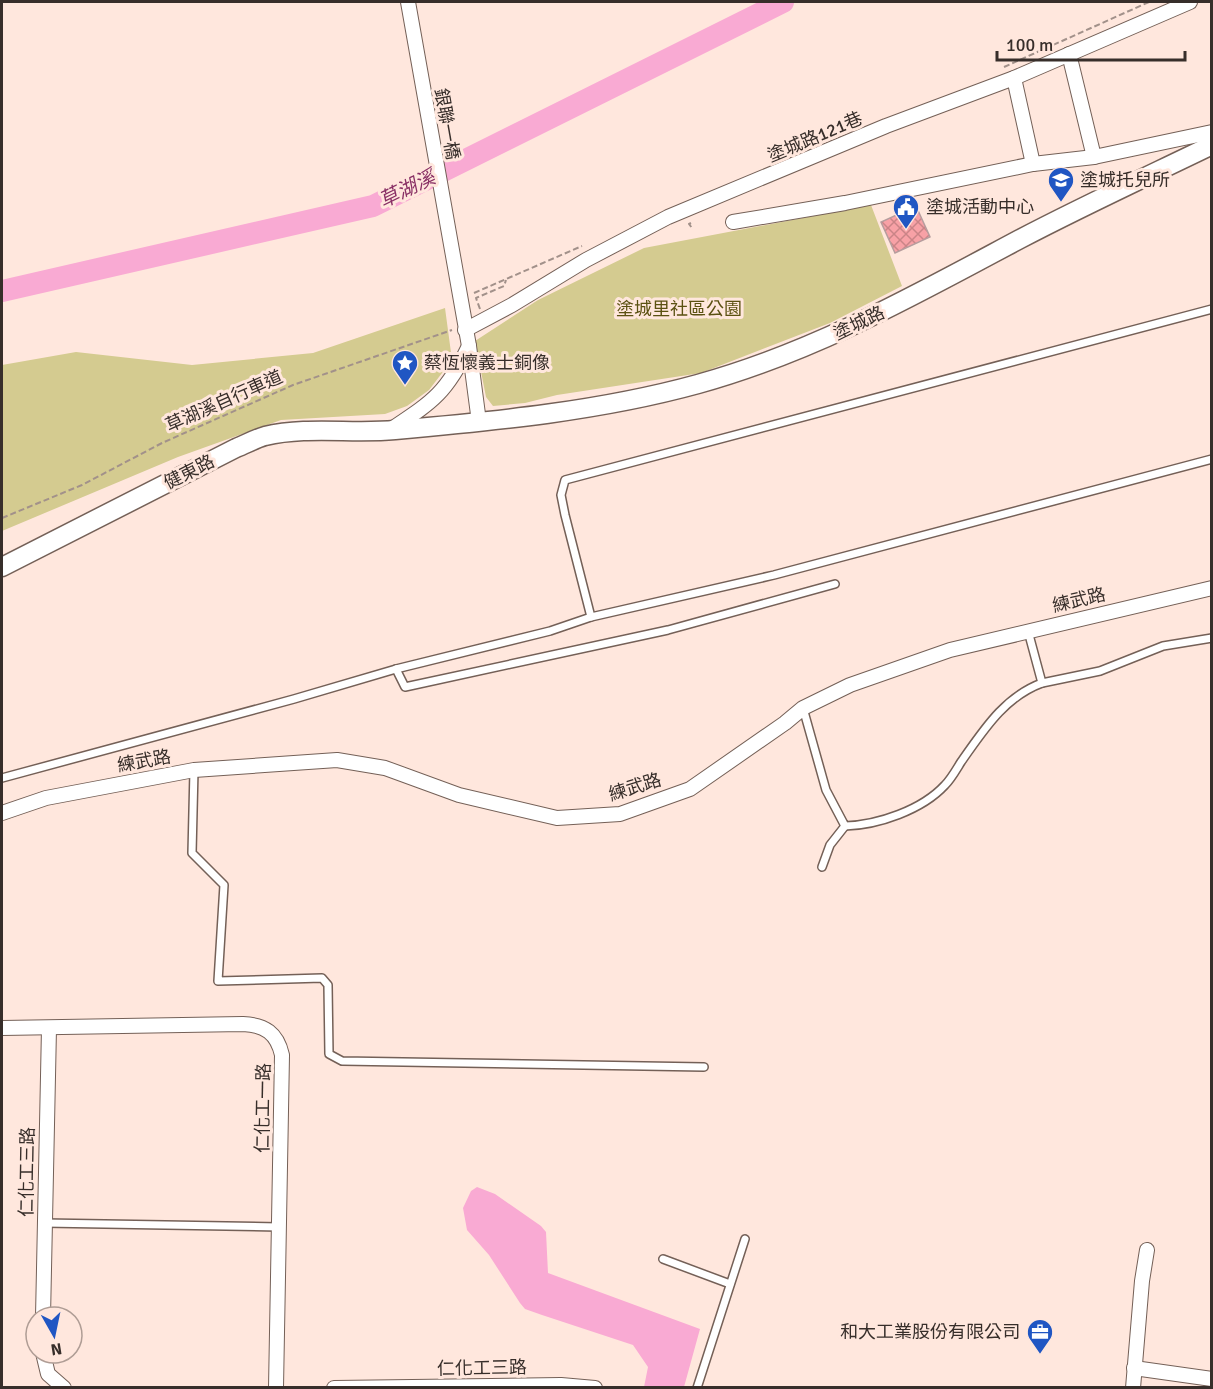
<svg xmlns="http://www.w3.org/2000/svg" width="1213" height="1389" font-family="Signika,'Noto Sans TC',sans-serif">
<defs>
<pattern id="building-cross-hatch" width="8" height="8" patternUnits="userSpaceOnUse" patternTransform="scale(1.5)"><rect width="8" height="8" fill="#f8a1a6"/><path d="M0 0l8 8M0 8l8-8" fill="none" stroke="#ca8487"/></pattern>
</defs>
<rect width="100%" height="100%" fill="#ffe7dd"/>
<g fill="#d4cb90">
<path d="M871 205 902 286 830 323 701 373 557 395 525 403 493 406 486 397 475 341 538 300 644 248Z"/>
<path d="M445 308 452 360 429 390 407 406 385 414 281 420 178 457 2 531V365L76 352 192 365 313 353Z"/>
</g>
<path fill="#f9aad3" d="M477 1187 495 1194 541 1226 546 1232 548 1273 700 1329 684 1387H644L648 1367 633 1345 542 1315 525 1309 520 1303 489 1255 467 1230 463 1208 471 1191Z"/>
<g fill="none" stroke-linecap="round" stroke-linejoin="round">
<path stroke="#f9aad3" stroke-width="22" d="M2 291 373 206 783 2"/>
</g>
<path fill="url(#building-cross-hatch)" stroke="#b69d9e" stroke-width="1.5" d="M916 206 930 237 895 253 881 222Z"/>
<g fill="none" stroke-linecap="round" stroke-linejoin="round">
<g stroke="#746057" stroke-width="10">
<g id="lane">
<path d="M591 617 565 515 561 495 565 480 1212 309"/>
<path d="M396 669 405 687 668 630 835 584"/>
<path d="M1042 683 1100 671 1163 646 1212 638"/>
<path d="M803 708 826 790 845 826C878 825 922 810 945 785 951 779 956 770 961 762 983 731 1004 697 1042 683L1028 631"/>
<path d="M194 770 192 853 224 885 218 981 322 978 328 985 329 1054 342 1061 704 1067"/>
<path d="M2 778 294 699 396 669 550 631 591 617 774 575 1212 459"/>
<path d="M822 867 830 845 845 826"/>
<path d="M44 1223 279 1227"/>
<path d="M663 1259 730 1284"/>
<path d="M697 1388 745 1239"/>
</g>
</g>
<g stroke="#746057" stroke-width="16">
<g id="street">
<path d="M408 2 469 346 479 422"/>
<path d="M1069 54 1094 157"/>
<path d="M1014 78 1033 164"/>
<path d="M733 222 845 203 1033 164 1094 157 1212 132"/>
<path d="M465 330 512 305 586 260 668 217 886 126 1014 78 1190 2"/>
<path d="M390 430C432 402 446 394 469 346"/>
<path d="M2 813 46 798 194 770 337 760 385 768 459 795 557 818 620 814 690 789 785 723 803 708 850 685 950 650 1212 588"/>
<path d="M2 1028 243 1024C265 1025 277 1033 282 1055L276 1388"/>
<path d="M43 1317 49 1028"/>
<path d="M43 1353 48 1374 64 1388"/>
<path d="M1134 1368 1212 1379"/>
<path d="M334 1388 561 1385 595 1388"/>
<path d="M1133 1388 1142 1281 1147 1250"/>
</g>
</g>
<g stroke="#746057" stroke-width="21">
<path id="secondary" d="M2 567 236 448C246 444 255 439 265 436 307 426 352 434 395 430 496 421 600 411 698 384 814 352 915 295 1020 239 1083 206 1148 176 1212 145"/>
</g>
<g stroke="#a2918a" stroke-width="2" stroke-dasharray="6 3" stroke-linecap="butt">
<path d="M1004 67 1149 2"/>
<path d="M691 223 689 224 692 228"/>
<path d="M474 293 582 246"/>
<path d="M480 309 476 298 504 286 506 280"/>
<path d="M2 518 82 485 162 443 293 385 452 330"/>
</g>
<use href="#lane" stroke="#fff" stroke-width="7"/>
<use href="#street" stroke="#fff" stroke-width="14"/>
<use href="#secondary" stroke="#fff" stroke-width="18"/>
</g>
<defs>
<g id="school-pin" transform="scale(1.35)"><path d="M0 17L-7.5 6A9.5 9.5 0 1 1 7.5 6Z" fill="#2056c3" stroke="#ffe7dd"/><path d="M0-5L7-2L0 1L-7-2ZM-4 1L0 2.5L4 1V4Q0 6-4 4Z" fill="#fff"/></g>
<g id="civic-pin" transform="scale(1.35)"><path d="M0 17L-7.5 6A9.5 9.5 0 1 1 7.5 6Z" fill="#2056c3" stroke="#ffe7dd"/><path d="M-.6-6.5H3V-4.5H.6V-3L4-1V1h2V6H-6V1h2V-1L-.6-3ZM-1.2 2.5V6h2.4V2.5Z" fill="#fff"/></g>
<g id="sight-pin" transform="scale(1.35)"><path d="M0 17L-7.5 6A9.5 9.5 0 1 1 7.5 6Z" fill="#2056c3" stroke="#ffe7dd"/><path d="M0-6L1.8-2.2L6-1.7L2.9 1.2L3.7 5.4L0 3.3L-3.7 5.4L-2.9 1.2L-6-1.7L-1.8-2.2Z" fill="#fff"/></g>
<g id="office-pin" transform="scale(1.35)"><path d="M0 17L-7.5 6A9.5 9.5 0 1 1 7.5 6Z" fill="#2056c3" stroke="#ffe7dd"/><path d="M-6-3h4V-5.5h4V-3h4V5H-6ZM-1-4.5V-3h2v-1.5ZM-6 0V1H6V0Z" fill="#fff"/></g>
</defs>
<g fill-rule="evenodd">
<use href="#school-pin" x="1061" y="180"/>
<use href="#civic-pin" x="906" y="207"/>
<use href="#sight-pin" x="405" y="363"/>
<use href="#office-pin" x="1040" y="1332"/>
</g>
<g text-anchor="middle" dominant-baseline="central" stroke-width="6" stroke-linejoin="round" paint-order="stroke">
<g font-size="18" fill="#372e2a" stroke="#ffe7dd">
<text transform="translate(447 124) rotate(80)">銀聯一橋</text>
<text transform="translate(815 137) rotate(-23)">塗城路121巷</text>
<text transform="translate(859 323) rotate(-26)">塗城路</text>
<text transform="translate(224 401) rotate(-24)">草湖溪自行車道</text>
<text transform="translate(189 472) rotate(-27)">健東路</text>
<text transform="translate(1079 600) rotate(-13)">練武路</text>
<text transform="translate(144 761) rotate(-10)">練武路</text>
<text transform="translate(635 787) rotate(-17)">練武路</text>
<text transform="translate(263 1108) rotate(-89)">仁化工一路</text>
<text transform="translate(27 1172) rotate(-89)">仁化工三路</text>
<text transform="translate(482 1368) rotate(-1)">仁化工三路</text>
</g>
<g font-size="18" fill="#372e2a" stroke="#ffe7dd" text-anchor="start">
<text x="1080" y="180">塗城托兒所</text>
<text x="926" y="207">塗城活動中心</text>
<text x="424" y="363">蔡恆懷義士銅像</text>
<text x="1020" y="1332" text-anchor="end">和大工業股份有限公司</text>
</g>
<g font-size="18" fill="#5b5112" stroke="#ffe7dd">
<text x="679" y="309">塗城里社區公園</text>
</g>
<g font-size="20" font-style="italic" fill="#893065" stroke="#ffe7dd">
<text transform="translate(407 189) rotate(-26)">草湖溪</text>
</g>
</g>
<rect width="1213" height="1389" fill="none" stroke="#372e2a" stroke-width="6"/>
<g transform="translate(54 1335) rotate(171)"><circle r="28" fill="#ffe7dd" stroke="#af9d95" stroke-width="1.5"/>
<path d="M0-4.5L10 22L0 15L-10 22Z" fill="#2056c3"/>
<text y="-9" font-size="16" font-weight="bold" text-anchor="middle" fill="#372e2a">N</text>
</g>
<path d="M997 51v9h188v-9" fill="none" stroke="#372e2a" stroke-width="3"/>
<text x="1006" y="51" font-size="18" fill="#372e2a" stroke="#ffe7dd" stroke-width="4.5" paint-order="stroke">100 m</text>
</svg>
